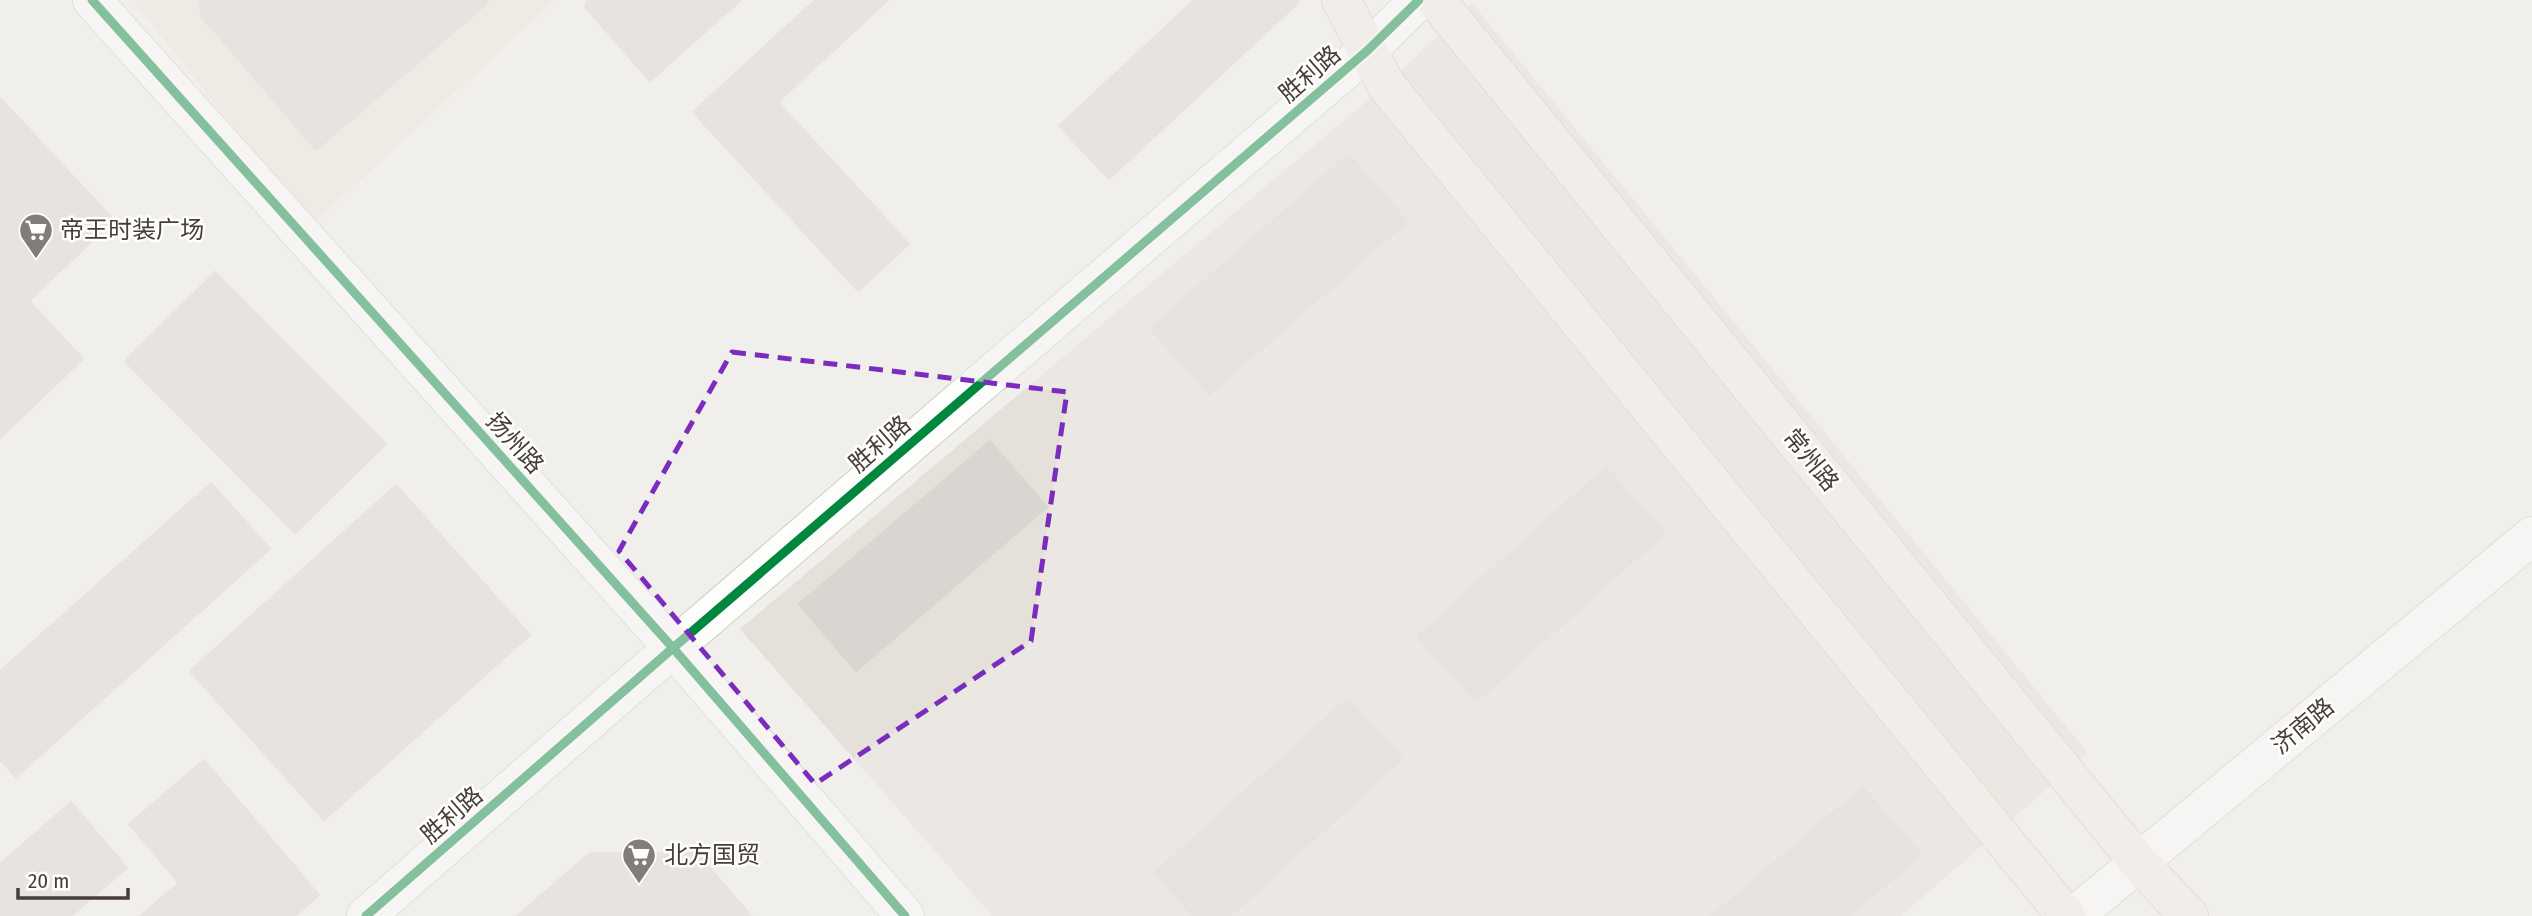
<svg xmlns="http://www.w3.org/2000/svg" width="2532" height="916" font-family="'Fira Sans Condensed','Noto Sans SC',sans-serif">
<rect width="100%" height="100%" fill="#f1efec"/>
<path fill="#e5e0d9" d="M1472 3 2088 753 1901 916H992L740 629 1386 85Z"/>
<path fill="#f0e5dc" d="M132 0H555L312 225Z"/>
<g fill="#d9d6d2" stroke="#d9d6d2" stroke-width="2">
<path d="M200 0H485L488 3 316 150 201 16Z"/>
<path d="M587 0H741L650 81 585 7Z"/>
<path d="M815 0H888L778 102 909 244 858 291 693 112Z"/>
<path d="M1194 0H1298V3L1109 179 1059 126Z"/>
<path d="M0 98 114 220 29 301 83 359 0 438Z"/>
<path d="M1349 154 1407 222 1209 395 1150 328Z"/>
<path d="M215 272 386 444 295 533 125 361Z"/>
<path d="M990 441 1047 507 856 671 799 604Z"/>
<path d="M1606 467 1665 533 1476 702 1417 636Z"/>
<path d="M211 483 270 549 16 777 0 760V671Z"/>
<path d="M396 485 530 635 324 820 190 671Z"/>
<path d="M1348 698 1403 759 1230 916H1193L1154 873Z"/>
<path d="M204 760 319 895 295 916H140L179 883 129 824Z"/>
<path d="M1863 787 1921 855 1849 916H1711Z"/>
<path d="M71 802 127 868 71 916H0V864Z"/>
<path d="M590 853H697L751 916H517Z"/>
</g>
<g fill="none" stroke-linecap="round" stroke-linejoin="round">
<g stroke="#cfccc9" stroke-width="40">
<g id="minor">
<path d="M92 0 673 648 905 916"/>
<path d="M366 916 673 648 1368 50 1419 0"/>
<path d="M2074 916 2532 536"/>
</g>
</g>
<g stroke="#d3c7b9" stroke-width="40">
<g id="major">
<path d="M1341 0 1386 85 2066 916"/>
<path d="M1436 0 2139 863 2189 916"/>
</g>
</g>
<use href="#minor" stroke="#fdfdfc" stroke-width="38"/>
<use href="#major" stroke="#f1ece4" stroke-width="38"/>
<g stroke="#fff" stroke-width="13">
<g id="cycleway">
<path d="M92 0 673 648 905 916"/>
<path d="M366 916 673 648 1368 50 1419 0"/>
</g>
</g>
<use href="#cycleway" stroke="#00873e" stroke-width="9"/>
</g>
<path d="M0 0H2532V916H0ZM732 352 1067 392 1031 641 815 784 619 551Z" fill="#f1efec" fill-opacity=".55" fill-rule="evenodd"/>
<path fill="none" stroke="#7b2cbf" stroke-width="5" stroke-dasharray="14 9" stroke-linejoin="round" d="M732 352 1067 392 1031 641 815 784 619 551Z"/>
<defs>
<g id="supermarket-pin" transform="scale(1.75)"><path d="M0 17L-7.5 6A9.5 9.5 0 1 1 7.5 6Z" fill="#827d76" stroke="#fff"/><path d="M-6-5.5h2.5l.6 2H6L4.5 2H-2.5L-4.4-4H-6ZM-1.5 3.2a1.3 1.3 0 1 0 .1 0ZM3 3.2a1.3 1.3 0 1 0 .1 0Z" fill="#fff"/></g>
</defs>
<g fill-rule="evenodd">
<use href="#supermarket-pin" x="36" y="230"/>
<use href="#supermarket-pin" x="639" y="855"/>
</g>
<g text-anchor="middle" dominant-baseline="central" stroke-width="5" stroke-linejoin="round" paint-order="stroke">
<g font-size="24" fill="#473f37" stroke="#fff">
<text transform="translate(1310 74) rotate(-41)">胜利路</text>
<text transform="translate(515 443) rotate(48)">扬州路</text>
<text transform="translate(880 444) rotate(-41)">胜利路</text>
<text transform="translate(1811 460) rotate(51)">常州路</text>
<text transform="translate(2303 726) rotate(-40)">济南路</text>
<text transform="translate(452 815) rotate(-41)">胜利路</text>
</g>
<g font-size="24" fill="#473f37" stroke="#fff" text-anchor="start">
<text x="60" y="230">帝王时装广场</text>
<text x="664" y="855">北方国贸</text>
</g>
</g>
<path d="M18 888v10h110v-10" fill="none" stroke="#473f37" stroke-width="3.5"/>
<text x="28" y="888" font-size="21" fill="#473f37" stroke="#ffffff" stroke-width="5" paint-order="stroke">20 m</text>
</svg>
